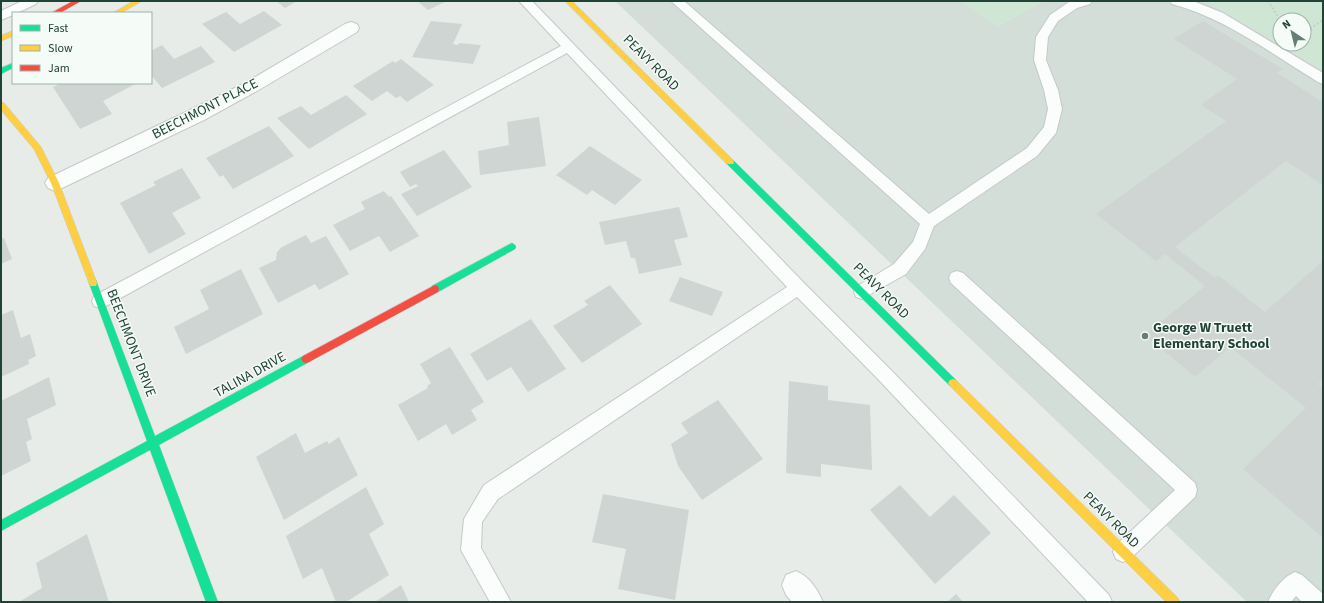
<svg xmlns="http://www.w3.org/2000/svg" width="1324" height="603" font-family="'Source Sans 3',sans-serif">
<rect width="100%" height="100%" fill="#e7ece9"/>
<path fill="#d4ded9" d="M615 1H962L998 26 1043 1H1207L1323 70V602H1247Z"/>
<g fill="#cfe6d4" fill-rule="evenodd">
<path d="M962 1H1043L998 26Z"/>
<path d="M1207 1H1323V70ZM1280 20H1304V44H1280Z"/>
</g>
<g fill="#cfd5d2">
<path d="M276 1H297L285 8Z"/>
<path d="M417 1H447L428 10Z"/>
<path d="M264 11 282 25 234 52 202 24 226 12 240 24Z"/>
<path d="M431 21 462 24 453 44 458 45 459 43 481 45 473 64 412 57Z"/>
<path d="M1203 21 1283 69 1277 73 1323 102V185L1286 161 1175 247 1215 278 1218 275 1265 312 1323 261V379L1318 384 1323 388V538L1243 469 1306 408 1230 347 1195 377 1145 335 1205 286 1165 254 1156 261 1096 214 1226 121 1201 105 1237 79 1174 39Z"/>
<path d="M162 45 174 59 201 46 215 62 162 88 151 75V51Z"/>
<path d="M401 59 434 85 407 102 400 96 396 98 387 91 372 101 353 86 393 61 395 63Z"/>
<path d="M62 83H137L103 101 112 114 80 129 53 87Z"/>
<path d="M346 95 367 114 309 149 277 118 301 106 311 115Z"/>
<path d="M539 117 546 166 480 175 478 151 509 145 507 122Z"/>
<path d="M269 126 294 156 233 189 223 175 220 177 206 158Z"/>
<path d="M590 146 642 180 615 205 592 190 587 195 556 175Z"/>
<path d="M444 150 472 187 417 216 401 194 418 186 416 184 410 187 400 172Z"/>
<path d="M182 168 201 198 172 213 186 234 149 254 120 203 156 185 153 182Z"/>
<path d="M384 191 389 197 391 196 419 236 390 252 379 236 350 251 333 225 365 209 361 202Z"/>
<path d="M679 207 688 237 674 240 682 265 639 274 635 258H631L626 241 605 245 599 222Z"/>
<path d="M306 235 311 243 326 236 349 274 319 290 315 284 278 303 259 268 276 260 277 252 282 247Z"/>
<path d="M4 238 12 259 1 264V239Z"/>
<path d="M241 269 263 314 186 354 174 327 209 309 200 290Z"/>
<path d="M680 277 723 292 712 316 669 301Z"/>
<path d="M610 285 642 324 582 363 553 326 588 305 584 301Z"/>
<path d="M13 310 21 338 30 334 36 356 28 360 29 364 1 377V315Z"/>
<path d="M531 319 566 369 528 392 511 367 487 381 470 354Z"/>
<path d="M450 347 484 402 471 410 477 420 452 435 446 424 418 441 398 405 428 388 427 386 431 383 420 364Z"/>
<path d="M49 377 56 405 27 419 32 439 26 442 31 461 1 476V401Z"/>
<path d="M789 381 828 386V400L870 405 872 470 821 464V477L786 473Z"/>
<path d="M718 400 763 459 702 500 678 466 671 444 688 433 681 423Z"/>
<path d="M296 433 305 453 327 441 329 444 339 437 358 475 284 520 256 457Z"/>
<path d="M900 485 930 517 954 495 991 533 935 584 870 510Z"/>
<path d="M366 487 384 524 369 534 389 575 346 602H336L322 568 303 579 286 536Z"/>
<path d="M603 494 689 510 675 600 618 589 626 549 592 542Z"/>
<path d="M87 534 109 602H19L42 588 36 563Z"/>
<path d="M401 585 409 602H375Z"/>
<path d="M956 594 963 602H947Z"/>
</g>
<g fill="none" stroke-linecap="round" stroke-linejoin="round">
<g stroke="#c4c9c6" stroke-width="2">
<g id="lane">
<path d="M22 1H38L36 4 17 13H13V15L1 20V11Z"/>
<path d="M519 1H532L804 283 888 367 1109 595 1112 602H1088L876 377 797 297 498 499 482 522 481 548 511 602H490L461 550 464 519 484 485 787 287 567 53 106 306 100 308 94 306 92 301 94 296 561 46Z"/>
<path d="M671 1H684L929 214 1027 148 1044 127 1048 109 1044 90 1034 60 1036 37 1050 15 1069 2 1092 1 1090 4 1077 8 1058 21 1048 37 1046 60 1058 90 1062 109 1056 133 1037 156 934 226 925 249 906 274 862 299 856 297 854 292 856 287 894 264 913 242 920 224Z"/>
<path d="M1170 1H1193L1223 13 1323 73V84L1318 82C1272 54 1225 18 1172 4Z"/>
<path d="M957 271 963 273 1195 483 1197 490 1195 497 1130 559 1123 562 1116 559 1113 552 1116 545 1175 490 951 283 949 278 951 273Z"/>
<path d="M1295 572 1302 575 1323 594V602H1302L1296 596 1291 602H1268C1273 590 1283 577 1295 572Z"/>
</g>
</g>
<g stroke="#c4c9c6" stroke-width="2">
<g id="street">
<path d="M351 22 357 24 359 28 357 32 257 91 204 120 62 188 55 191 48 188 45 183 48 178 190 110 245 83 345 24Z"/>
<path d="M796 571C810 577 817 589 823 602H792L786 595 782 585 786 575Z"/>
</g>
</g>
<g stroke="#c2cac6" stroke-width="1">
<g id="fast">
<path d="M13 63V68L1 74V68Z"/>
<path d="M730 159 733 160 956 380 958 383 956 386 953 387 950 386 727 164 726 162 727 160Z"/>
<path d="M512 243 515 245 516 247 515 249 438 292H432L431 289 432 286Z"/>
<path d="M93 279 96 280 97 283 155 436 303 356 306 355 309 356 311 359 309 362 159 445 218 602H206L150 450 1 531V520L147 441 89 283 90 280Z"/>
</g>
</g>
<g stroke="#c2cac6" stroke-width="1">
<g id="slow">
<path d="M134 1H142L121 13H113Z"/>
<path d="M565 1H572L733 160 734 162 733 164H727Z"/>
<path d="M13 31V36L1 41V36Z"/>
<path d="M1 102 4 103 41 147 59 183 97 283 96 286H90L89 283 51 183 34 149 1 110Z"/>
<path d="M953 379 956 380 1178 598 1180 602H1166L950 386 948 383 950 380Z"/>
</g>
</g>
<g stroke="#c2cac6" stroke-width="1">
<g id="jam">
<path d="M73 1H81L60 13H51Z"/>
<path d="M435 285 438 286 439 289 438 292 309 362 306 363 303 362 301 359 303 356Z"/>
</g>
</g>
<g stroke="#c2cbc7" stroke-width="2" stroke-dasharray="1.5 2.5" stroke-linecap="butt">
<path d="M1268 1 1280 20"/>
<path d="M1304 33 1323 20"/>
</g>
<use href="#lane" fill="#fbfcfc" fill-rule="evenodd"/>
<use href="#street" fill="#fbfcfc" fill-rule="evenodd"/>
<use href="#fast" fill="#16e098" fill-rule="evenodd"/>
<use href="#slow" fill="#ffcf43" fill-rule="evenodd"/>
<use href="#jam" fill="#f24e42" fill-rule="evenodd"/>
</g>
<circle fill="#667e75" stroke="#f5fbf7" stroke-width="1.5" cx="1145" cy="336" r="4"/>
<g text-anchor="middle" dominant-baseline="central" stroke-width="3" stroke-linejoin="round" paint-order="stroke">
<g font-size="14" fill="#214236" stroke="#f5fbf7">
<text transform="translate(651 63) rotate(45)">PEAVY ROAD</text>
<text transform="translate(205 109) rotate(-27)">BEECHMONT PLACE</text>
<text transform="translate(881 291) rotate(45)">PEAVY ROAD</text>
<text transform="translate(131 343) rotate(69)">BEECHMONT DRIVE</text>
<text transform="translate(250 375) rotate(-29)">TALINA DRIVE</text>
<text transform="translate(1111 520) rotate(45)">PEAVY ROAD</text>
</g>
<g font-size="14" font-weight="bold" fill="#214236" stroke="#f5fbf7" text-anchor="start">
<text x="1153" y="328">George W Truett<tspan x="1153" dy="16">Elementary School</tspan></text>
</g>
</g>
<rect width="1324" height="603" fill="none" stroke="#214236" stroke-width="4"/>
<rect x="12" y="12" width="140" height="72" fill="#f5fbf7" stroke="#a0b1aa"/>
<rect x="20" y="25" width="20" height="6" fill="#16e098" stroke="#a0b1aa"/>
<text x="48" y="32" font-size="12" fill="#214236">Fast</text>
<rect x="20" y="45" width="20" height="6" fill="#ffcf43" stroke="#a0b1aa"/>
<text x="48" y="52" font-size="12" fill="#214236">Slow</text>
<rect x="20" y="65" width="20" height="6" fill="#f24e42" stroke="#a0b1aa"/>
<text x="48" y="72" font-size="12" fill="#214236">Jam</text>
<g transform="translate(1292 32) rotate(325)"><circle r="19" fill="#f5fbf7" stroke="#a0b1aa"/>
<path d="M0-3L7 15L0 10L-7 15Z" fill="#667e75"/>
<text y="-6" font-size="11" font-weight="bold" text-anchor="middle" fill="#214236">N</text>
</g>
</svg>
